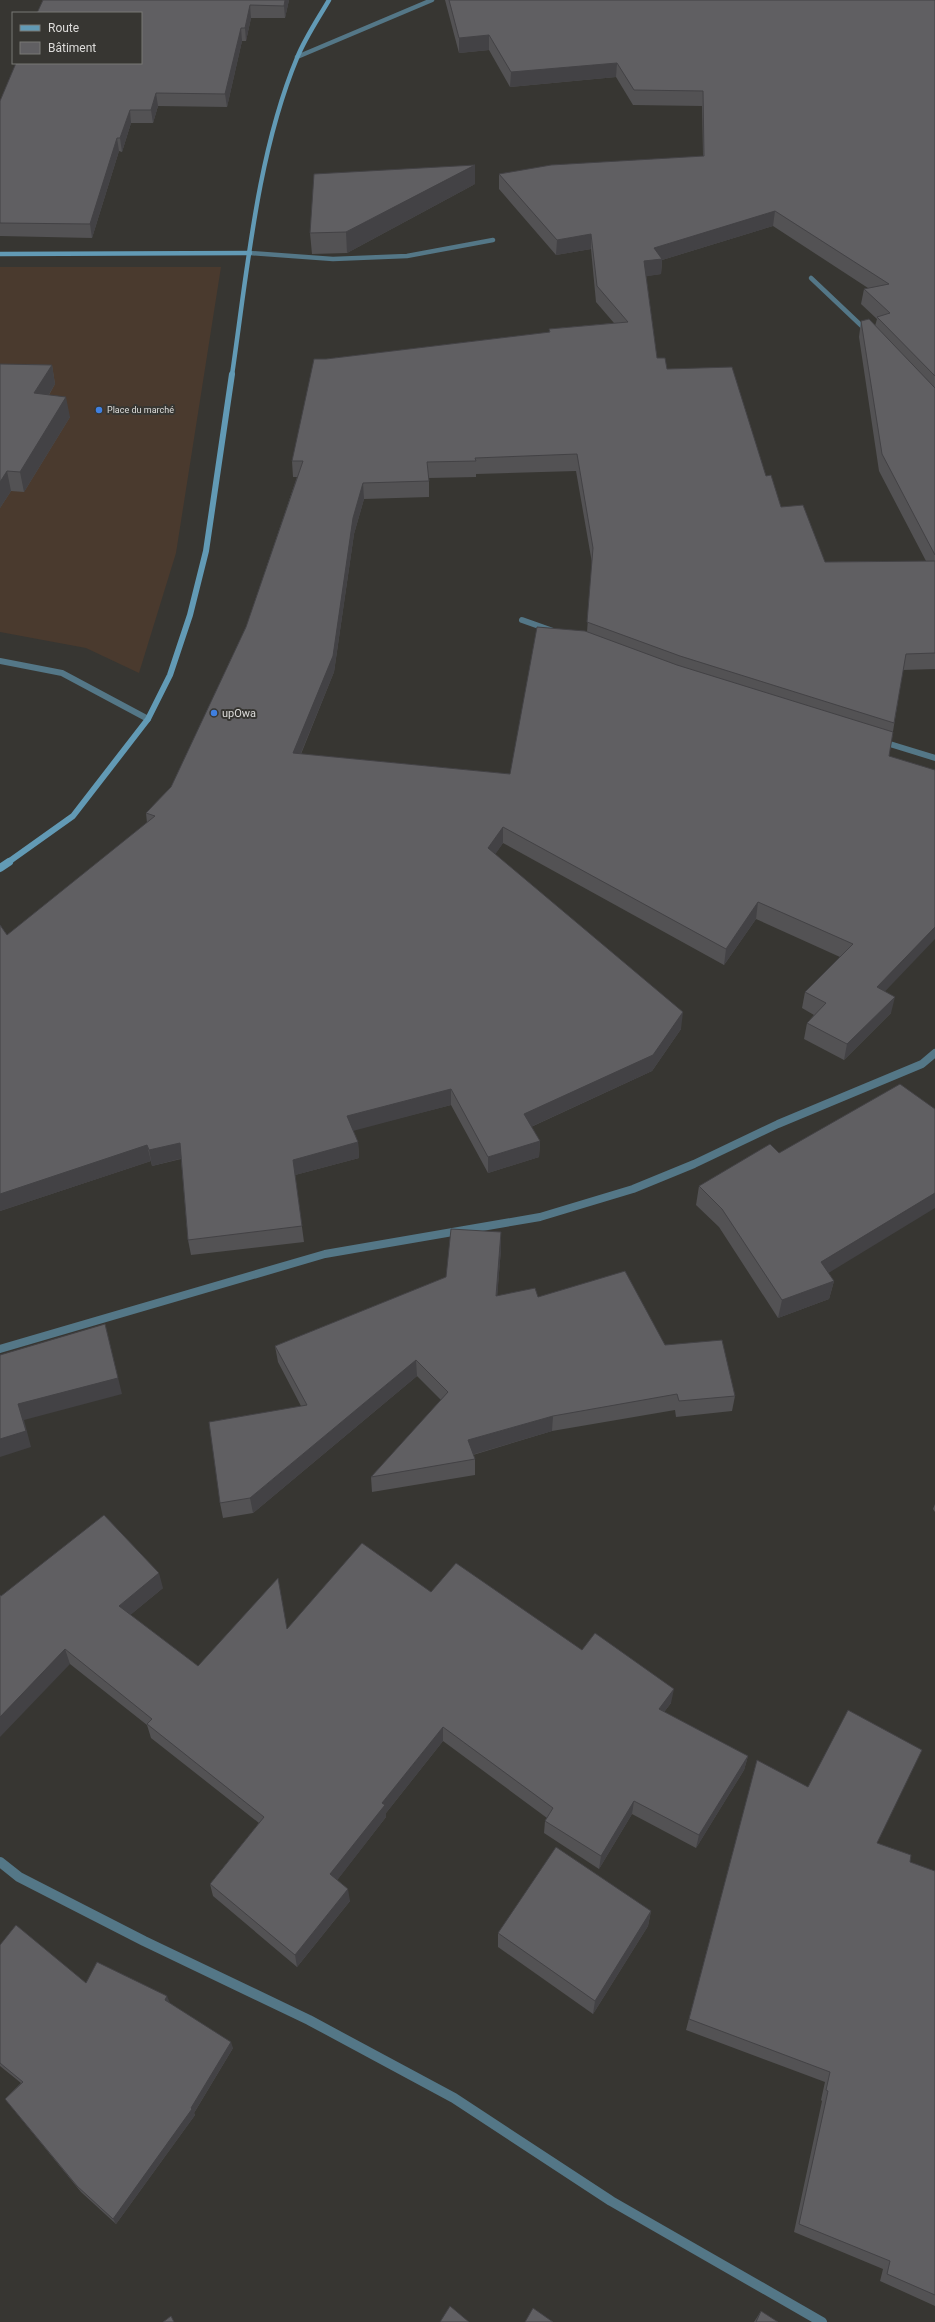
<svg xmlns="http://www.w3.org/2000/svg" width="935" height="2322" font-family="Roboto,sans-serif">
<rect width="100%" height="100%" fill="#373632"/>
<path fill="#4a3a2e" d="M0 267H221L176 553 139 673 86 648 0 632Z"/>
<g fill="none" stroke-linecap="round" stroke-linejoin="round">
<g stroke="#547787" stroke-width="4.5">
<path d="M297 57 432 0"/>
<path d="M250 253 333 259 407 256 493 240"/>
<path d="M811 278 867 331"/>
</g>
<g stroke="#547787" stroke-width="6">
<path d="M522 620 553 631"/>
<path d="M0 661 62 673 148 719"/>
<path d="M880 741 935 758"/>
</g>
<path stroke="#547787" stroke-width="8" d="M0 1349 325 1254 540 1217 633 1189 694 1164 778 1124 922 1064 935 1053"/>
<path stroke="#547787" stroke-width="10" d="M0 1862 19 1877 144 1941 309 2020 454 2098 611 2201 822 2322"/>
<g stroke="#629ab5" stroke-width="4.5">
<path d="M0 254 250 253"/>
<path d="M232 375C247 273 257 154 297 58 305 38 318 19 329 0"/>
</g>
<path stroke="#629ab5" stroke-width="6" d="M7 863 73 816 148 719 170 675 190 615 206 551 232 374"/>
<path stroke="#629ab5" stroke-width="8" d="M0 868 9 862"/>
</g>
<g fill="#535254" fill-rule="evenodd">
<path d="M43 0H289L285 18H251L246 41H242L227 107 158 106 153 123H131L122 152 119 151 92 238 0 236V101Z"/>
<path d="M445 0H935V669L903 670 889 756 885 992 891 1013 844 1060 804 1039 807 1023 814 1015 802 1008 805 992 840 957 756 919 724 965 503 843 495 854 681 1029 652 1071 531 1127 540 1141 539 1157 488 1173 451 1105 353 1130 358 1142 359 1158 295 1175 304 1242 191 1255 188 1240 181 1159 152 1166 151 1161 0 1211V925L7 935 147 823 146 813 171 787 246 627 297 477H293L292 461 326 359 549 333V329L614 323 596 302 591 249 556 255 499 189V174L703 156 702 106 633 105 616 77 510 87 489 50 459 53ZM773 226 868 288 864 289 861 304 877 319 875 326 861 321 859 337 879 471 926 561 825 562 781 507 766 476 657 358 646 276 661 274 662 260ZM576 471 592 563 587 632 510 774 301 754 334 672 354 534 364 499 429 497V478L476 477V474Z"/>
<path d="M475 184 347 253 312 254 310 233Z"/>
<path d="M0 364 52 365 55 384 49 395 70 417 24 492 11 491 0 508Z"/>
<path d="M699 1186 834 1281 829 1299 778 1318 719 1227 696 1205Z"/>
<path d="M501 1249 497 1296 538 1297 665 1345 735 1396 732 1411 676 1417 675 1410 552 1431 473 1455 475 1459V1475L372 1492 371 1477 441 1400 417 1376 253 1513 223 1518 220 1503 301 1406 278 1362 275 1346 446 1277Z"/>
<path d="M935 1504V1512L933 1509Z"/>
<path d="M163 1588 130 1615 198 1666 287 1629 431 1592 582 1650 671 1703 664 1712 748 1756 744 1770 696 1848 632 1814 599 1869 544 1833 545 1821 547 1818 443 1741 386 1813V1817L337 1880 350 1901 297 1967 213 1896 210 1884 259 1823 151 1738 147 1725 70 1664 1 1596Z"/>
<path d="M757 1760 877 1843 910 1862 935 1871V2306L880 2281 883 2269 794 2232 822 2101 821 2100 825 2082 686 2030Z"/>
<path d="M651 1911 648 1926 593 2014 498 1947V1933Z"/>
<path d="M0 1945 86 1983 170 2003 233 2048 194 2113 195 2115 116 2224 81 2192 5 2099 21 2083 0 2066Z"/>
<path d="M761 2311 778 2322H754Z"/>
</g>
<g fill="#434245">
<path d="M285 0H289L285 18 284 6Z"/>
<path d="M250 5 251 18 246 41 245 28Z"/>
<path d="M241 28 242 41 227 107 225 94Z"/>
<path d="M489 35V50L459 53V38Z"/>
<path d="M617 63 616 77 510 87 511 72Z"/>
<path d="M156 93 158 106 153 123 151 110Z"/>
<path d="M130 110 131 123 122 152 120 138Z"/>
<path d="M117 138 119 151 92 238 90 224Z"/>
<path d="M475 165V184L347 253 346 232Z"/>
<path d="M775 211 773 226 662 260 661 274 643 277 644 261 654 248Z"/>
<path d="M591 234V249L556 255 557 240Z"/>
<path d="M52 365 55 384 38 413 34 393Z"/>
<path d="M66 397 70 417 24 492 20 472Z"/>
<path d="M7 471 11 491 0 508V482Z"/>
<path d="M363 483 364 499 354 534 334 672 294 770 293 753 353 518Z"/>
<path d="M503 827V843L488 865V848Z"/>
<path d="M758 902 756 919 724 965 726 949Z"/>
<path d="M935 927V939L873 1004 877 987Z"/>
<path d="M895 997 891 1013 844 1060 847 1044Z"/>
<path d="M683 1012 681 1029 652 1071 524 1130V1114Z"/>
<path d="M451 1089V1105L349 1132 347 1116Z"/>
<path d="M540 1141 539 1157 488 1173V1157Z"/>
<path d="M358 1142 359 1158 295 1175 293 1160Z"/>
<path d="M180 1143 183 1158 152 1166 149 1150Z"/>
<path d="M147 1145 151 1161 0 1211V1194Z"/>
<path d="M935 1193V1208L817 1280 821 1262Z"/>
<path d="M501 1232V1249L496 1312V1296Z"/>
<path d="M834 1281 829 1299 778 1318 782 1300Z"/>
<path d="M105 1324 122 1394 24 1420 31 1447 0 1457V1439L18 1404Z"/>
<path d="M416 1360 417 1376 253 1513 250 1498Z"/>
<path d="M553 1416 552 1431 468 1456V1440Z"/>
<path d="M159 1573 163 1588 123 1621 119 1606Z"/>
<path d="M65 1649 70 1664 0 1737V1717Z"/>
<path d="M674 1689 671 1703 656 1723 659 1709Z"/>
<path d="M443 1727V1741L386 1813V1817L332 1887 330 1874 382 1803Z"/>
<path d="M748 1756 744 1770 696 1848 699 1835Z"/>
<path d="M634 1801 632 1814 599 1869 601 1856Z"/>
<path d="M348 1889 350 1901 297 1967 295 1955Z"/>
<path d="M651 1911 648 1926 593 2014 595 2001Z"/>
<path d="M167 1996 170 2003 168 2007 165 2000Z"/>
<path d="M231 2042 233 2048 194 2113 195 2115 116 2224 113 2219 191 2108Z"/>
</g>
<g fill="#605f62" stroke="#434245">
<path d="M43 0H285L284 6 250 5 245 28H241L225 94 156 93 151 110H130L120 138H117L90 224 0 223V101L16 63H141V13H37Z"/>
<path d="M449 0H935V376L877 317 890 313 864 289 889 284 775 211 654 248 662 259 644 261 657 358H665L667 369 732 367 766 476 771 475 781 507 803 505 825 562 935 561V653L906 654 894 723 680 656 587 622 593 548 577 454 475 458 476 461 427 462 429 481 363 483 353 518 333 656 293 753 510 774 537 627 585 631 677 665 893 732 889 756 935 770V927L877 987 895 997 847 1044 807 1023 826 1003 805 992 853 944 758 902 726 949 503 827 488 848 683 1012 653 1055 524 1114 540 1141 488 1157 451 1089 347 1116 358 1142 293 1160 302 1226 188 1240 180 1143 149 1150 147 1145 0 1194V925L7 935 155 816 146 813 171 787 246 627 303 461H292L314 359H326L550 332 549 329 628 322 597 286 591 234 557 240 499 174 551 165 704 156 703 91 634 90 617 63 511 72 489 35 459 38Z"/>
<path d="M475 165 346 232 310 233 314 174Z"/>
<path d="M869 319 935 388V555L882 454 861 321Z"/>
<path d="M0 364 52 365 34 393 66 397 20 472 7 471 0 482Z"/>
<path d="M900 1084 935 1109V1193L821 1262 834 1281 782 1300 722 1209 699 1186 770 1144 779 1153Z"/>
<path d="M451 1229 501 1232 496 1296 535 1288 538 1297 625 1271 665 1345 722 1340 735 1396 679 1401 677 1394 553 1416 468 1440 475 1459 371 1477 448 1392 416 1360 250 1498 220 1503 209 1422 307 1405 275 1346 446 1277Z"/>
<path d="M105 1324 118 1378 18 1404 26 1431 0 1439V1355Z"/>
<path d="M104 1515 159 1573 119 1606 198 1666 278 1578 287 1629 362 1543 431 1592 456 1563 582 1650 595 1633 674 1689 659 1709 748 1756 699 1835 634 1801 601 1856 545 1821 553 1808 443 1727 382 1803 385 1805 330 1874 348 1889 295 1955 210 1884 264 1817 147 1724 152 1719 65 1649 0 1717V1595L1 1596Z"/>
<path d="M848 1710 922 1750 877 1843 911 1855 910 1862 935 1871V2295L887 2274 890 2261 799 2224 828 2091 826 2090 830 2072 689 2019 757 1760 808 1787Z"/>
<path d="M556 1847 651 1911 595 2001 498 1933Z"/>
<path d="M16 1925 86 1983 97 1962 167 1996 165 2000 231 2042 191 2108 192 2109 113 2219 77 2186 5 2099 23 2082 0 2063V1945Z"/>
<path d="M450 2306 469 2322H440Z"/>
<path d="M533 2308 553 2322H525Z"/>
<path d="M761 2311 778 2322H756Z"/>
<path d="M171 2316 174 2322H163Z"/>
</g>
<g fill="#3f7fe0" stroke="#373632" stroke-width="1.5">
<circle cx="99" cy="410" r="4"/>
<circle cx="214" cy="713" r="4"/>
</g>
<g text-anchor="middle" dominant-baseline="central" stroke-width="4" stroke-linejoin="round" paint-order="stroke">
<g font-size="9" fill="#dddcda" stroke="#373632" text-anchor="start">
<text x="107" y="410">Place du marché</text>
</g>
<g font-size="11" fill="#dddcda" stroke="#373632" text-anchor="start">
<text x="222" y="713">upOwa</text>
</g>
</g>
<rect x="12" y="12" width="130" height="52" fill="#373632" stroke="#797875"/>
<rect x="20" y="25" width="20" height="6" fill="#629ab5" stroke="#797875"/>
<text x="48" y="32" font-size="12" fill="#dddcda">Route</text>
<rect x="20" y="42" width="20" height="12" fill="#605f62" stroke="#797875"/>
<text x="48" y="52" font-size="12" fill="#dddcda">Bâtiment</text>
</svg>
